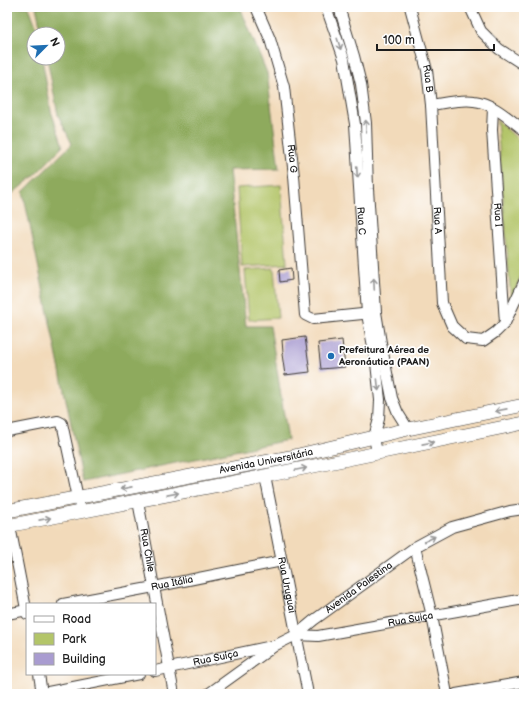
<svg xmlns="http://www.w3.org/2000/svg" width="531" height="701" font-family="'Balsamiq Sans',sans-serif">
<rect width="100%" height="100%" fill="#fff"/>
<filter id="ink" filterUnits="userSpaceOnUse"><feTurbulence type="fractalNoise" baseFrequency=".025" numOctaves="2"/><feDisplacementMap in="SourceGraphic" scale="8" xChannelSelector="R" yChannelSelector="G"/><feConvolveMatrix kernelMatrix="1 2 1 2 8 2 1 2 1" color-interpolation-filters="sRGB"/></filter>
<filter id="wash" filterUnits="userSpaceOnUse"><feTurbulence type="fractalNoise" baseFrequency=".012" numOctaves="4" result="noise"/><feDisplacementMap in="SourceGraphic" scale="16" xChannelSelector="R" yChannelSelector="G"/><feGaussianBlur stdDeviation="0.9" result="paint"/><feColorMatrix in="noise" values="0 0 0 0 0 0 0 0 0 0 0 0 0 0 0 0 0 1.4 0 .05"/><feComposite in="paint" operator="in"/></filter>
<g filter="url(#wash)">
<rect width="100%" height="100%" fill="#f2daba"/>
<g fill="#b3c569" stroke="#687042">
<path d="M497 120 524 145V268L511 301Z"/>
<path d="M281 185 287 264 242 267 237 188Z"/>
<path d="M274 268 278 318 249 320 245 270Z"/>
</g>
<g fill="#8eaa5d" stroke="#55633c">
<path d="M7 7H29L39 34H34V58H42L51 111 63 146 35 175 7 198Z"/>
<path d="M36 7H240L267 73 279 169 229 170 246 326H270L288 440 83 482 23 192 72 144 58 115 47 58H58V34H42Z"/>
</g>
<g id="blocks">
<g fill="#a99cd0">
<path d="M291 268 292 280 280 282 279 270Z"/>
<path d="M305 337 310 372 285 375 282 354 283 353 282 340Z"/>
<path d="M342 340 345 367 321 369 318 343Z"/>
</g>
</g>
</g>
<g filter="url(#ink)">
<use href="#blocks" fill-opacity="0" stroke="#3c3834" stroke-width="1"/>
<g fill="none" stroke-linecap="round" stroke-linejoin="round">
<g stroke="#3c3834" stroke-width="12">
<g id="minor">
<path id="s1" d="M256 7 270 39 284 87 294 176 305 315 313 319 372 313"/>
<path id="s2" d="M326 7 344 59 355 124 367 314 376 363 380 400 379 419 374 437 377 453"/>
<path d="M339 7 354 56 361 84 366 123 368 189 376 312 381 343 392 398 398 413 408 429"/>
<path id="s3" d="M410 7 427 70 431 105 442 303 452 326 466 339 483 341 496 332 505 323 524 282"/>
<path d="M470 7 481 31 499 49 524 65"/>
<path d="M431 105C444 103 462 99 474 101 493 103 509 119 524 130"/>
<path id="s4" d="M493 108 492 130 505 323"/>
<path d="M7 431 58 421 62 423 81 512"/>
<path id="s5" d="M265 476 308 694"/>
<path id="s6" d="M138 501 174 694"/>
<path d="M10 526 27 614"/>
<path d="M415 547 432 616 447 694"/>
<path id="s7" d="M63 604 154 587 282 561"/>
<path d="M7 614 27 610"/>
<path id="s8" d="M296 635 318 636 524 599"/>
<path id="s9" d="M155 671 272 646"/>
<path d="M39 674 42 694"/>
<path d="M38 694 139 674"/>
<path id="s10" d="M208 694 276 645 296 635 314 620 415 547 452 527 510 511 524 509"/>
<path d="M456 694 524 682"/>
</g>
</g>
<g stroke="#3c3834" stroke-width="14">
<g id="major">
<path id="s11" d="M7 511 290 457 408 429 524 405"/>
<path d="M7 526 265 476 524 423"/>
</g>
</g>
<use href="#minor" stroke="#fff" stroke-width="10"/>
<use href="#major" stroke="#fff" stroke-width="13"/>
</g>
<defs><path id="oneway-shaft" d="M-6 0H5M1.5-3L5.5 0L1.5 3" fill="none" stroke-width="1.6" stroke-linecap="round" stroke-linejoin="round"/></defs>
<g stroke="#999">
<use href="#oneway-shaft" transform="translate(339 44) rotate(72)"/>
<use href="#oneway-shaft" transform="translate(366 126) rotate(-93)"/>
<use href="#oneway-shaft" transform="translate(357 172) rotate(87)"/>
<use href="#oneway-shaft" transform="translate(374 284) rotate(-93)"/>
<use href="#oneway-shaft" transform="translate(378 385) rotate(84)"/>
<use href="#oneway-shaft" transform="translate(501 410) rotate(169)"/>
<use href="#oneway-shaft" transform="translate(428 443) rotate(-11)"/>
<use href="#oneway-shaft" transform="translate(301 469) rotate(-12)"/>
<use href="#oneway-shaft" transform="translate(126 488) rotate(169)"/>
<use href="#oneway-shaft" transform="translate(173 494) rotate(-11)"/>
<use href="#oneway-shaft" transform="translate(45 519) rotate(-11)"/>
<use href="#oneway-shaft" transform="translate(430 539) rotate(-27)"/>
</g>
</g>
<circle fill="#1f6fb2" stroke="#fff" stroke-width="1.5" cx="331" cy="356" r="4"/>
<g text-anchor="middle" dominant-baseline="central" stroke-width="3.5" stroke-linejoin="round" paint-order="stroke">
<g font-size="10" fill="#1c1c1c" stroke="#fff">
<text stroke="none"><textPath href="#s3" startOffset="74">Rua B</textPath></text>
<text stroke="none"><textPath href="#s1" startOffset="157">Rua G</textPath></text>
<text stroke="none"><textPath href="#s4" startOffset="107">Rua I</textPath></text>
<text stroke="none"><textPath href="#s3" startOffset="216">Rua A</textPath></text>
<text stroke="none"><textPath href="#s2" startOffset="218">Rua C</textPath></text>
<text stroke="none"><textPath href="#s11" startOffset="264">Avenida Universitária</textPath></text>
<text stroke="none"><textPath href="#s6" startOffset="50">Rua Chile</textPath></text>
<text stroke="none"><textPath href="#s7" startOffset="111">Rua Itália</textPath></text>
<text stroke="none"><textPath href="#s5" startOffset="111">Rua Uruguai</textPath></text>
<text stroke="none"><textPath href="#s10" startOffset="185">Avenida Palestina</textPath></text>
<text stroke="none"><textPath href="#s8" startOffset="116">Rua Suiça</textPath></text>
<text stroke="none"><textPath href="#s9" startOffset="62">Rua Suíça</textPath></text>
</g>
<g font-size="10" font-weight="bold" fill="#1c1c1c" stroke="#fff" text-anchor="start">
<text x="339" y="350">Prefeitura Aérea de<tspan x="339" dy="12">Aeronáutica (PAAN)</tspan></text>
</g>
</g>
<rect width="531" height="701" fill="none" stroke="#fff" stroke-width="24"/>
<rect x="26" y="603" width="130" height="72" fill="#ffffff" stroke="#a4a4a4"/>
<rect x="34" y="616" width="20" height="6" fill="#ffffff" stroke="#a4a4a4"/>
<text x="62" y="623" font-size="12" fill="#1c1c1c">Road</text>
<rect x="34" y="633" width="20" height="12" fill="#b3c569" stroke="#a4a4a4"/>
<text x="62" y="643" font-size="12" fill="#1c1c1c">Park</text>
<rect x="34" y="653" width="20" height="12" fill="#a99cd0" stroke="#a4a4a4"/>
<text x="62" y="663" font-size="12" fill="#1c1c1c">Building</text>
<g transform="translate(46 46) rotate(66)"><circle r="19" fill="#ffffff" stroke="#a4a4a4"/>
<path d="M0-3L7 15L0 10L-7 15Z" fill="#1f6fb2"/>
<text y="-6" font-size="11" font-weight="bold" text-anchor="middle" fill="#1c1c1c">N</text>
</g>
<path d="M377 44v6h117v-6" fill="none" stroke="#1c1c1c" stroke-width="2"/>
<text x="383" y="44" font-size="12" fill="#1c1c1c" stroke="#ffffff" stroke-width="3" paint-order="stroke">100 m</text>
</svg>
